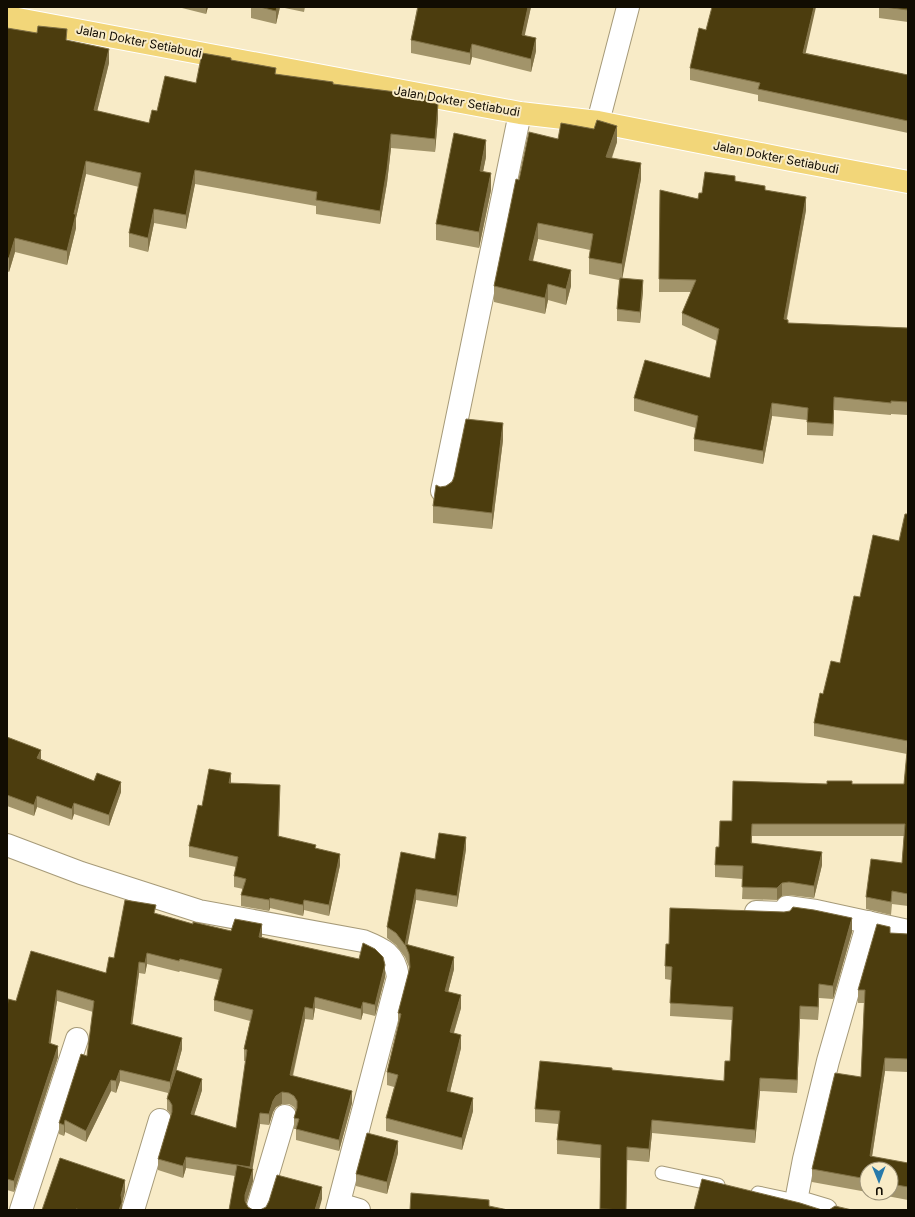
<svg xmlns="http://www.w3.org/2000/svg" width="915" height="1217" font-family="Inter,sans-serif">
<rect width="100%" height="100%" fill="#f8ebc7"/>
<g fill="none" stroke-linecap="round" stroke-linejoin="round">
<g stroke="#a69a78" stroke-width="15">
<g id="lane">
<path d="M662 1173 718 1185"/>
<path d="M758 1193 796 1201"/>
</g>
</g>
<g stroke="#a69a78" stroke-width="24">
<g id="street">
<path d="M598 122 628 7"/>
<path d="M442 491 520 113"/>
<path d="M7 845 81 873 199 911 363 941C383 949 395 954 398 977L337 1210"/>
<path d="M756 912 784 913 787 907 816 911 908 931"/>
<path d="M339 1204 359 1210"/>
<path d="M21 1210 77 1039"/>
<path d="M133 1210 160 1120"/>
<path d="M257 1210 285 1116"/>
<path d="M826 1210 796 1201 804 1159 828 1061 868 922"/>
</g>
</g>
<g stroke="#fff" stroke-width="24">
<path id="primary" d="M7 17 520 113 598 122 791 160 908 182"/>
</g>
<use href="#lane" stroke="#fff" stroke-width="13"/>
<use href="#street" stroke="#fff" stroke-width="22"/>
<use href="#primary" stroke="#f2d679" stroke-width="22"/>
</g>
<g fill="#a2946a" fill-rule="evenodd">
<path d="M178 7H208L206 14Z"/>
<path d="M251 7H305L304 12 280 7 276 24 251 18Z"/>
<path d="M410 7H531L524 36 536 51 531 72 472 57 470 65 411 53V40L417 8Z"/>
<path d="M879 7H908V22L879 18Z"/>
<path d="M7 28 67 40 109 63 97 111 149 123 157 111 196 83 231 60 276 74 333 84 396 93 431 104 438 118 435 152 391 148 387 183 380 224 316 214V206L195 184 186 229 154 223 148 252 129 247V233L139 187 86 174 76 218V228L67 265 15 252 9 272 7 271Z"/>
<path d="M806 53 908 75V133L758 101V95L690 80V68Z"/>
<path d="M558 139 617 142 612 158 641 179 622 278 643 291 640 323 617 321V309L619 280 589 274V258L590 250 538 239 533 261 571 286 566 305 548 300 545 314 494 302V286L519 180Z"/>
<path d="M486 157 483 171 491 190 479 248 436 240V224Z"/>
<path d="M735 181 765 190 806 210 787 319 788 323 908 328V415L891 414V415L834 410 833 436 807 435V420L772 416 763 464 694 451V439L696 428 634 411V398L710 378 717 341 682 325V313L691 292H659L660 190 698 199 702 193Z"/>
<path d="M503 440 492 529 433 523V506L446 486Z"/>
<path d="M908 514V906L892 904 891 915 866 909V897L902 863 904 836H752V843L822 865 814 898 789 895 782 896 777 900 742 899 743 879 715 877V865L719 847 732 821 827 784H904L907 754 814 736V723L823 694 840 663 860 597 899 541Z"/>
<path d="M7 737 41 759 121 792 109 826 74 814 72 820 37 807 34 816 7 806Z"/>
<path d="M231 783 280 796 279 836 316 849 340 865 329 916 304 910 303 916 270 908 269 911 241 906V895L243 889 234 887V876L236 867 189 857V846L202 806Z"/>
<path d="M466 849 457 907 416 900 407 944 454 969 448 992 461 1008 454 1033 461 1048 450 1092 473 1111 462 1150 386 1131V1118L394 1087 387 1085V1072L398 1026V1013L409 971V967L405 957 396 945 387 938V927L435 859Z"/>
<path d="M156 914 193 924 231 931 262 935V937L385 977 375 1016 363 1013 361 1020 315 1008 313 1020 305 1019 293 1076 352 1103 339 1151 296 1140V1129H294V1118L296 1111 294 1107 289 1104H282L276 1107 273 1112 269 1125 260 1124 252 1169 253 1181 246 1203 229 1210 235 1176 186 1168 183 1178 158 1170V1159L171 1115 169 1112 167 1110V1099L168 1093 120 1081 116 1093 111 1091 86 1142 65 1132 64 1136 59 1134V1123L87 1056 93 1012 57 1001 50 1043 58 1057 14 1192 7 1190V1009L16 1001 106 973 114 958ZM147 964 179 972 180 971 219 980 214 1000V1011L250 1021 244 1049V1061H246L236 1128 194 1115 202 1090 176 1071 182 1049 132 1024 139 973 145 974Z"/>
<path d="M852 932 833 999 819 998 818 1020 800 1019 797 1093 760 1091 755 1143 652 1133 649 1162 627 1160 626 1210H600V1158L557 1154V1140L558 1124 535 1122V1109L612 1070 724 1081 730 1061 732 1020 670 1016 671 980 665 979V966Z"/>
<path d="M890 933 908 934V1072L885 1071 872 1157 908 1163V1200L871 1193H891V1169H867V1192L812 1182V1169L861 1077 864 1003H858V990Z"/>
<path d="M398 1153 387 1194 356 1186V1174Z"/>
</g>
<g fill="#807146">
<path d="M206 7H208L206 14Z"/>
<path d="M277 7H280L276 24V11Z"/>
<path d="M528 7H531L522 48V35Z"/>
<path d="M814 7H816L803 65V53Z"/>
<path d="M536 38V51L531 72V59Z"/>
<path d="M472 44V57L470 65V53Z"/>
<path d="M109 49V63L94 124V110Z"/>
<path d="M438 104V118L435 152V139Z"/>
<path d="M617 126V142L606 173V157Z"/>
<path d="M391 134V148L387 183 380 224V211Z"/>
<path d="M486 140V157L480 187V171Z"/>
<path d="M86 161V174L76 218V228L67 265V251Z"/>
<path d="M641 163V179L622 280V264Z"/>
<path d="M195 170V184L186 229V215Z"/>
<path d="M491 173V190L479 248V232Z"/>
<path d="M806 197V210L784 332V319Z"/>
<path d="M154 209V223L148 252V238Z"/>
<path d="M538 223V239L529 276V260Z"/>
<path d="M15 238V252L9 272V258Z"/>
<path d="M571 270V286L566 305V289Z"/>
<path d="M643 280V291L640 323V312Z"/>
<path d="M548 284V300L545 314V298Z"/>
<path d="M834 397V410L833 436V424Z"/>
<path d="M772 403V416L763 464V451Z"/>
<path d="M503 423V440L492 529V513Z"/>
<path d="M41 750V761L37 758Z"/>
<path d="M231 773V784L229 783Z"/>
<path d="M121 782V792L109 826V815Z"/>
<path d="M280 785V796L278 847V836Z"/>
<path d="M37 796V807L34 816V805Z"/>
<path d="M74 803V814L72 820V809Z"/>
<path d="M752 824V836L751 855V843Z"/>
<path d="M466 837V849L457 907V896Z"/>
<path d="M822 852V865L814 898V886Z"/>
<path d="M340 854V865L329 916V905Z"/>
<path d="M782 883V896L777 900V888Z"/>
<path d="M416 889V900L407 948 405 944Z"/>
<path d="M270 898V908L269 911V900Z"/>
<path d="M304 900V910L303 916V905Z"/>
<path d="M852 918V932L833 999V986Z"/>
<path d="M262 924V935L259 948V937Z"/>
<path d="M147 953V964L145 974V963Z"/>
<path d="M454 957V969L445 1004V991Z"/>
<path d="M139 962V973L131 1035V1024Z"/>
<path d="M385 965V977L375 1016V1005Z"/>
<path d="M819 984V998L818 1020V1007Z"/>
<path d="M57 990V1001L49 1054V1043Z"/>
<path d="M461 995V1008L450 1045V1032Z"/>
<path d="M315 997V1008L313 1020V1009Z"/>
<path d="M363 1002V1013L361 1020V1009Z"/>
<path d="M800 1006V1019L797 1093V1080Z"/>
<path d="M305 1007V1019L290 1086V1075Z"/>
<path d="M461 1035V1048L447 1104V1091Z"/>
<path d="M182 1038V1049L170 1094V1082Z"/>
<path d="M58 1046V1057L14 1192V1181Z"/>
<path d="M885 1058V1071L870 1169V1156Z"/>
<path d="M120 1070V1081L116 1093V1081Z"/>
<path d="M760 1078V1091L755 1143V1130Z"/>
<path d="M202 1079V1090L191 1125V1114Z"/>
<path d="M111 1080V1091L86 1142V1131Z"/>
<path d="M352 1091V1103L339 1151V1140Z"/>
<path d="M282 1092V1104L276 1107 273 1112 269 1125V1114L273 1101 276 1096Z"/>
<path d="M473 1098V1111L462 1150V1138Z"/>
<path d="M260 1113V1124L252 1172 253 1169V1181L245 1207V1195L250 1176V1167Z"/>
<path d="M65 1120V1132L64 1136V1125Z"/>
<path d="M652 1120V1133L649 1162V1149Z"/>
<path d="M398 1141V1153L387 1194V1182Z"/>
<path d="M186 1157V1168L183 1178V1166Z"/>
<path d="M125 1180V1192L122 1204V1210H119L121 1195Z"/>
<path d="M322 1187V1199L319 1210H315Z"/>
</g>
<g fill="#4c3d0e" stroke="#807146">
<path d="M260 7H277L276 11Z"/>
<path d="M418 7H528L522 35 536 38 531 59 472 44 470 53 411 40Z"/>
<path d="M712 7H814L803 53 908 75V121L758 89 760 83 690 68 699 28 706 30Z"/>
<path d="M884 7H908V10Z"/>
<path d="M38 26 67 29 66 40 109 49 94 110 149 123 152 110 157 111 165 76 196 83 202 53 231 58V60L276 68 275 74 333 82V84L396 92V93L431 96 430 103 438 104 435 139 391 134 387 169 380 211 316 200 317 192 195 170 186 215 154 209 148 238 129 233 141 173 86 161 74 214H76L67 251 15 238 9 258 7 257V28L37 33Z"/>
<path d="M597 120 617 126 606 157 641 163 622 264 589 258 593 234 538 223 529 260 571 270 566 289 548 284 545 298 494 286 516 179 519 180 529 132 558 139 561 123 594 129Z"/>
<path d="M454 133 486 140 480 171 491 173 479 232 436 224Z"/>
<path d="M705 172 735 176V181L765 186V190L806 197 784 319 788 320V323L908 328V402L891 401V403L834 397 833 424 807 422 808 408 772 403 763 451 694 439 698 416 634 398 645 360 710 378 719 329 682 313 696 280 659 279 660 190 698 199 699 193H702Z"/>
<path d="M620 278 643 280 640 312 617 309Z"/>
<path d="M466 419 503 423 492 513 433 506 436 485 440 487 446 486 452 482 454 477Z"/>
<path d="M905 514H908V894L892 891 891 902 866 897 871 859 902 863 905 824H752L751 843 822 852 814 886 789 882 782 883 777 888 742 887 743 866 715 865 716 847H719L720 821H732L733 781 827 784V781H852V784H904L908 741 814 723 820 693 823 694 831 661 840 663 854 596 860 597 873 535 899 541Z"/>
<path d="M7 737 41 750 37 758 94 781 97 773 121 782 109 815 74 803 72 809 37 796 34 805 7 795Z"/>
<path d="M209 769 231 773 229 783 280 785 278 836 316 845 315 848 340 854 329 905 304 900 303 905 270 898 269 900 241 895 246 879 234 876 238 857 189 846 198 805 202 806Z"/>
<path d="M439 833 466 837 457 896 416 889 405 945 396 933 387 927 401 852 435 859Z"/>
<path d="M125 900 156 905 154 913 193 924V922L231 931 235 919 262 924 259 937 359 959 363 943 375 949 383 957 385 965 375 1005 363 1002 361 1009 315 997 313 1009 305 1007 290 1075 352 1091 339 1140 296 1129 299 1119 294 1118 297 1108V1101L294 1096 289 1093 282 1092 276 1096 273 1101 269 1114 260 1113 250 1167 186 1157 183 1166 158 1159 172 1112V1105L169 1100 167 1099 176 1070 202 1079 191 1114 236 1128 247 1050 244 1049 253 1010 214 1000 222 969 180 959 179 961 147 953 145 963 139 962 131 1024 182 1038 170 1082 120 1070 116 1081 111 1080 86 1131 65 1120 64 1125 59 1123 81 1054 87 1056 94 1001 57 990 49 1043 58 1046 14 1181 7 1179V1009L8 999 16 1001 31 951 106 973 109 957 114 958Z"/>
<path d="M793 907 814 910 852 918 833 986 819 984 818 1007 800 1006 797 1080 760 1078 755 1130 652 1120 649 1149 627 1147 626 1210 600 1209 601 1145 557 1140 560 1111 535 1109 540 1061 612 1068V1070L724 1081 725 1061H730L733 1007 670 1003 672 967 665 966 666 944H669L670 908 784 912 790 911Z"/>
<path d="M877 924 890 927V933L908 934V1059L885 1058 870 1156 908 1163V1187L891 1184V1169H867V1179L812 1169 835 1073 861 1077 865 990H858Z"/>
<path d="M405 944 454 957 445 991 461 995 450 1032 461 1035 447 1091 473 1098 462 1138 386 1118 398 1075 387 1072 401 1014 398 1013 410 967 409 954Z"/>
<path d="M367 1133 398 1141 387 1182 356 1174Z"/>
<path d="M60 1158 125 1180 121 1195 122 1202 119 1210H80L76 1209V1210H42Z"/>
<path d="M237 1165 253 1169 245 1195V1201L248 1207 253 1210H258H229Z"/>
<path d="M277 1175 322 1187 315 1210H260L266 1207 269 1201Z"/>
<path d="M702 1179 800 1203 822 1210H829L835 1206 852 1210H694Z"/>
<path d="M411 1193 447 1196 489 1200V1206L508 1210H410Z"/>
</g>
<g text-anchor="middle" dominant-baseline="central" stroke-width="4" stroke-linejoin="round" paint-order="stroke">
<g font-size="12" fill="#110c02" stroke="#f8ebc7">
<text transform="translate(139 41) rotate(11)">Jalan Dokter Setiabudi</text>
<text transform="translate(457 101) rotate(10)">Jalan Dokter Setiabudi</text>
<text transform="translate(776 157) rotate(11)">Jalan Dokter Setiabudi</text>
</g>
</g>
<rect width="915" height="1217" fill="none" stroke="#110c02" stroke-width="16"/>
<g transform="translate(879 1181) rotate(179)"><circle r="19" fill="#f8ebc7" stroke="#9c9278"/>
<path d="M0-3L7 15L0 10L-7 15Z" fill="#2779aa"/>
<text y="-6" font-size="11" font-weight="bold" text-anchor="middle" fill="#110c02">U</text>
</g>
</svg>
